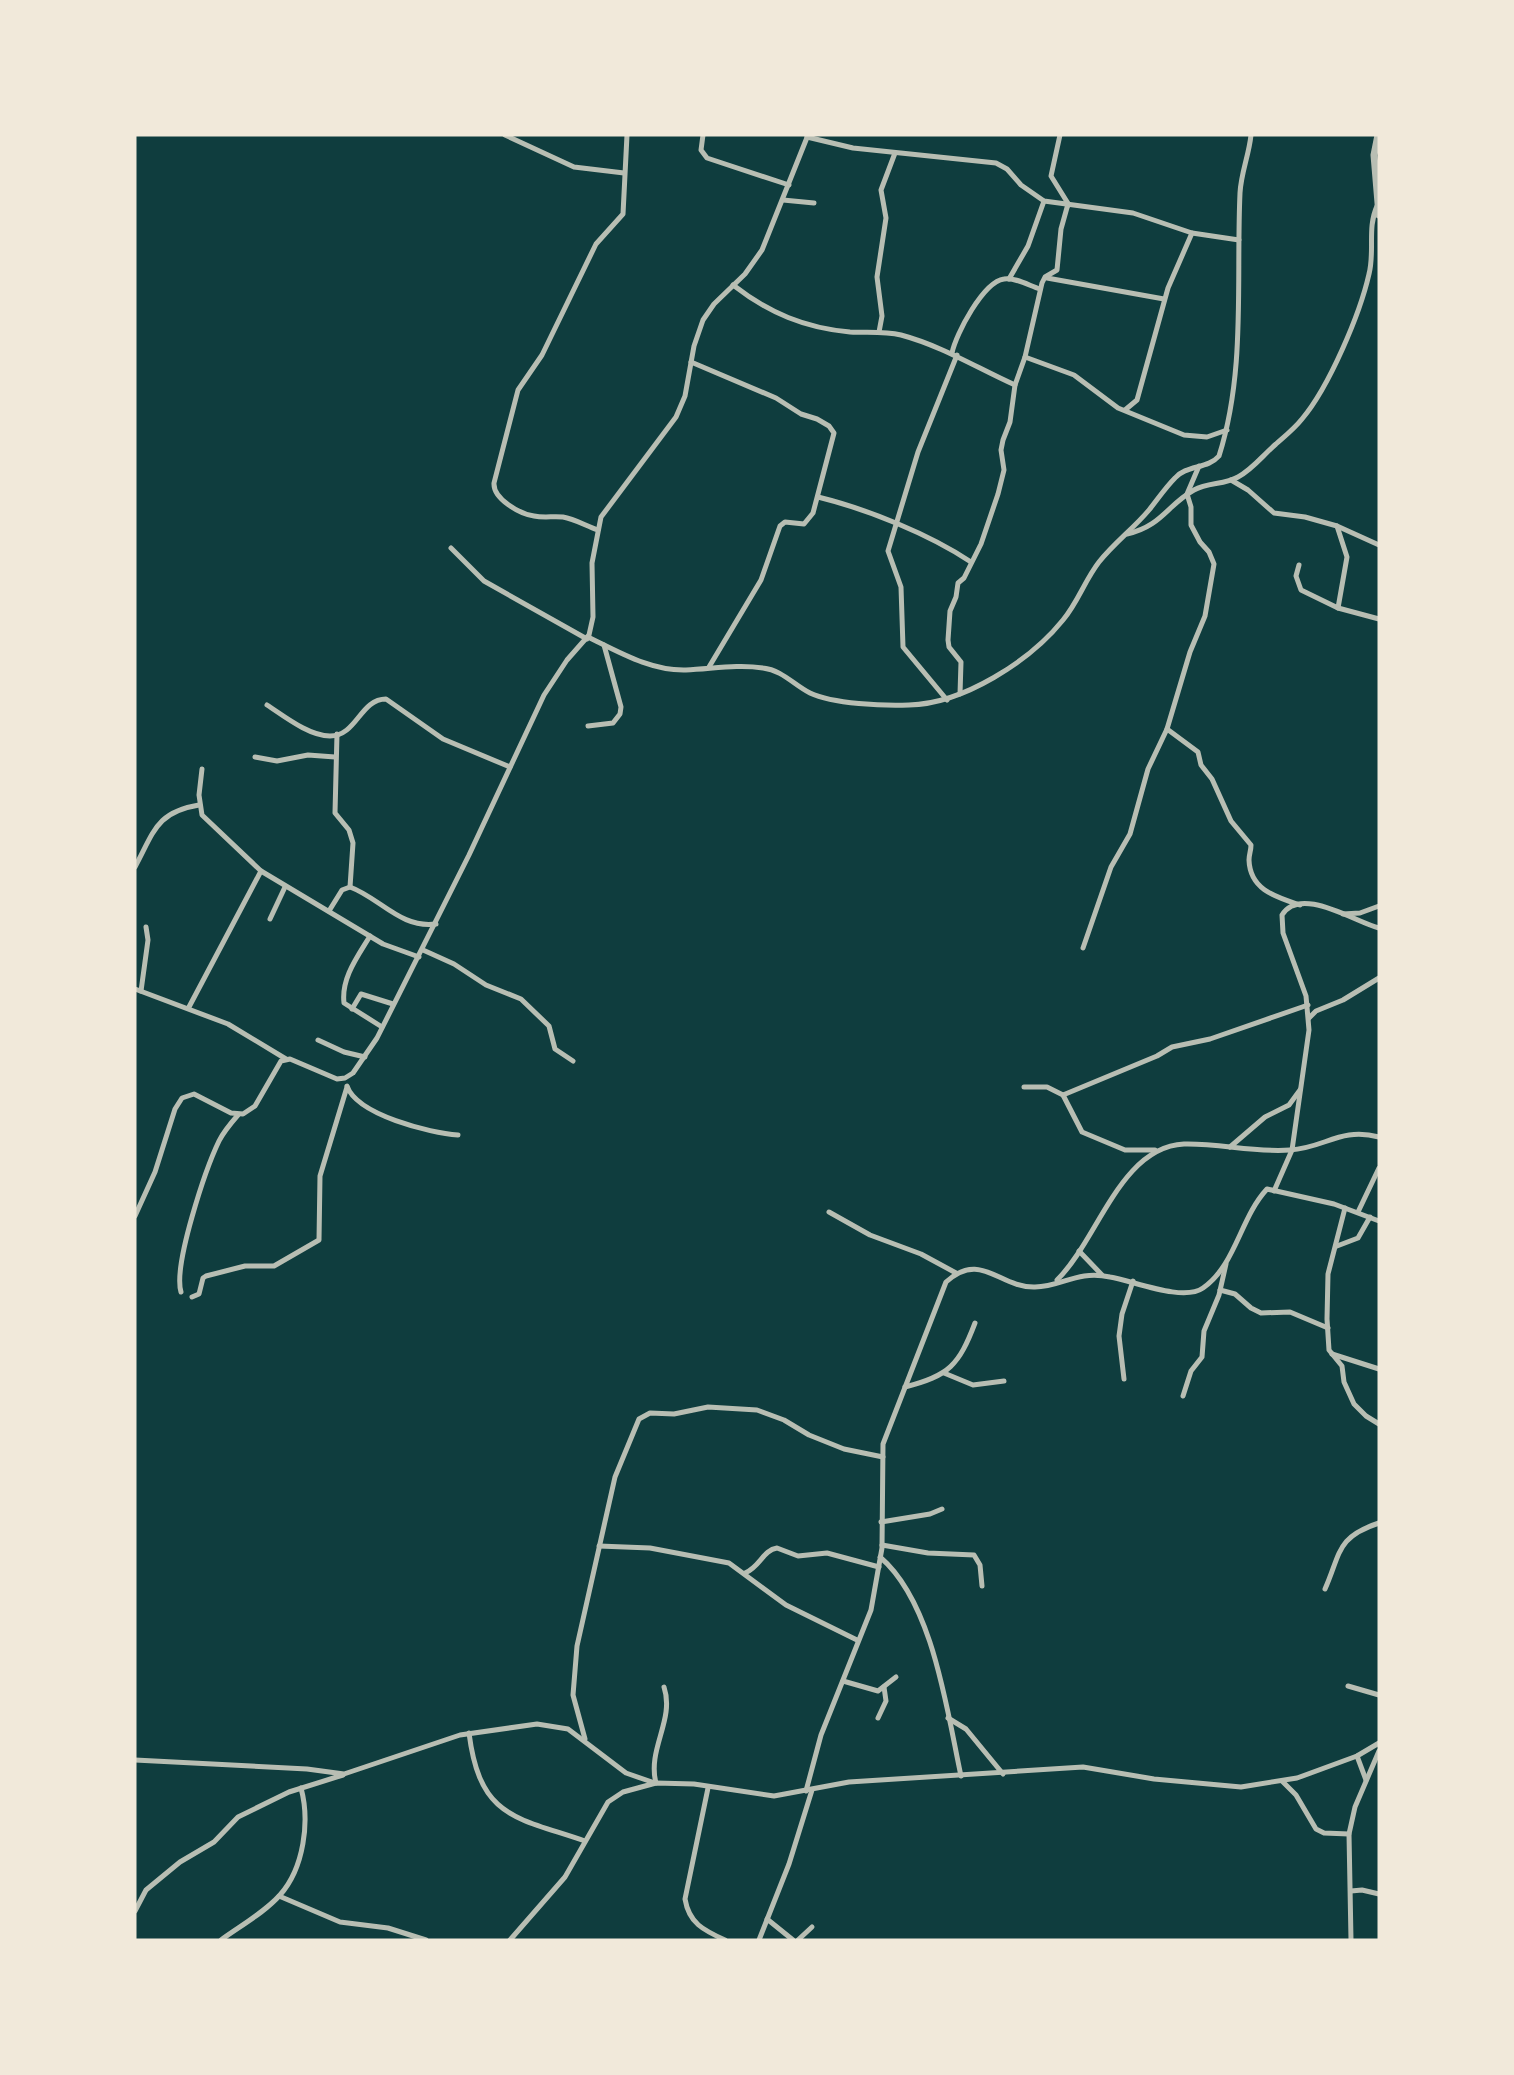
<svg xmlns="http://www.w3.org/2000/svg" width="1514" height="2075" font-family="'Roboto Condensed',sans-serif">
<rect width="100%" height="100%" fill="#0f3d3e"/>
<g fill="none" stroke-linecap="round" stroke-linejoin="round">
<g stroke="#b8beb3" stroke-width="5">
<path d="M505 135 574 167 624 173"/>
<path d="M703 135 701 150 707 158 789 185"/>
<path d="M1060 135 1051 176 1069 205"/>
<path d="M807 137 853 148 996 163 1007 169 1021 185 1044 201 1133 213 1192 233 1239 240"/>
<path d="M783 200 814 203"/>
<path d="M1047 278 1164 299"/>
<path d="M1009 279 1028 246 1044 201"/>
<path d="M733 285C769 313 805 328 850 332 867 333 884 331 901 335 942 346 977 368 1015 385"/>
<path d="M879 332 882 316 877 277 886 218 881 190 895 153"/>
<path d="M952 353C956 334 983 282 1004 279 1015 277 1030 286 1040 289"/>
<path d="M1025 357 1074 375 1118 408 1184 435 1207 437 1227 430"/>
<path d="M691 362 776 398 801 414 817 419 829 426 834 433 813 513 804 524 785 522 780 526 761 580 709 667"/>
<path d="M1125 410 1137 400 1168 288 1192 233"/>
<path d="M1231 480 1248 490 1274 513 1305 517 1337 526 1379 545"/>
<path d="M818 497C867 509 929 534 971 562"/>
<path d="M1337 526 1347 557 1338 608"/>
<path d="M598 530C586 526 575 519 563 517 553 516 544 518 534 516 520 514 493 499 494 483L518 390 542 355 596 244 623 214 627 135"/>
<path d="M1127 534C1162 526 1167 505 1194 490 1208 482 1224 485 1238 477 1253 469 1263 455 1276 444 1285 436 1294 429 1302 419 1329 387 1360 314 1369 274 1375 251 1367 228 1377 206"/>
<path d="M451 548 484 581 587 639"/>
<path d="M1299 565 1296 576 1301 590 1338 608 1379 619"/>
<path d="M588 637C619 652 651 671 686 670 712 669 737 664 763 668 782 670 794 685 810 693 833 704 884 706 909 705 963 704 1030 661 1063 620 1078 602 1085 580 1099 562 1114 543 1134 528 1149 510 1158 499 1165 488 1175 478 1186 465 1208 469 1219 456 1246 371 1236 281 1240 193 1241 173 1249 155 1251 135"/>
<path d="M960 694 961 662 949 647 948 640 950 611 956 597 958 583 964 578 981 544 998 494 1004 470 1001 450 1003 440 1010 422 1015 385 1025 357 1042 283 1045 277 1057 270 1061 229 1068 204"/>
<path d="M947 700 903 647 901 587 888 551 918 452 957 355"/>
<path d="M267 705C284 716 309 736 330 736 357 736 360 699 386 699L443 739 510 767"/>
<path d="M588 726 613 723 620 714 621 707 604 645"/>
<path d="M1167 729 1198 752 1201 765 1212 779 1231 821 1251 845C1251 851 1249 854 1249 860 1250 890 1276 897 1300 905"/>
<path d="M337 734 335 813 349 830 353 843 350 887"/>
<path d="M255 757 277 761 308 755 335 757"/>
<path d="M202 769 199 795 202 815 261 871 383 944 419 957"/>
<path d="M135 867C154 832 156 812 199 805"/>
<path d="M329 911 342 890 350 887C380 898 401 929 436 924"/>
<path d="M1343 914 1360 913 1379 906"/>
<path d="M270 919 285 887"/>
<path d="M370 936C358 956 341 978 344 1003L382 1027"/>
<path d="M1083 948 1111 867 1130 834 1148 769 1167 729 1190 652 1205 616 1214 564 1209 552 1200 542 1191 525V507L1187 494 1199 466"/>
<path d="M423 950 454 964 486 985 521 999 549 1026 555 1049 573 1061"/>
<path d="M135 989 228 1024 286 1059"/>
<path d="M141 991 148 940 146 927"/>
<path d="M189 1007 261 871"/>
<path d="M352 1009 361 994 393 1004"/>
<path d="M1309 1018 1316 1011 1343 1000 1379 978"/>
<path d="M318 1040 344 1052 365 1057"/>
<path d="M347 1086C357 1115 430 1133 458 1135"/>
<path d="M1024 1087H1047L1063 1095 1082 1132 1125 1150H1155"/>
<path d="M1063 1095 1157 1056 1172 1047 1210 1039 1308 1005"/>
<path d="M1230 1147 1265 1117 1289 1105 1300 1090"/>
<path d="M1274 1191 1292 1150 1309 1030 1306 996 1283 933 1282 915C1300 885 1355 922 1379 928"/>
<path d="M1345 1208 1328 1274 1327 1319 1329 1350 1342 1366 1344 1382 1354 1404 1366 1416 1379 1424"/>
<path d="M829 1212 870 1235 921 1254 956 1273"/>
<path d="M1358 1212 1379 1168"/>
<path d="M135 1216 155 1172 175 1109 182 1098 194 1094 231 1113 243 1114 255 1106 281 1061 290 1059 337 1079 345 1078 353 1073 377 1038 469 855 544 695 567 660 589 635 593 617 592 563 601 517 676 417 685 396 694 346 703 320 714 304 745 274 762 250 808 135"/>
<path d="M1337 1246 1358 1238 1370 1217"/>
<path d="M1079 1251 1102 1275"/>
<path d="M1057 1280C1098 1240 1120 1147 1184 1144 1219 1143 1255 1153 1290 1150 1325 1148 1340 1127 1379 1137"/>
<path d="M1220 1290 1235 1294 1251 1308 1261 1313 1290 1312 1328 1328"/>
<path d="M181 1292C173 1265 206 1168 219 1141 224 1131 231 1123 238 1115"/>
<path d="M192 1297 199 1294 203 1278 206 1276 245 1266H274L319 1240 320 1176 347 1087"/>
<path d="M1332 1354 1379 1369"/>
<path d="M944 1373 973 1385 1004 1381"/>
<path d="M1124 1379 1119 1336 1122 1314 1133 1281"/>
<path d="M905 1387C949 1376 959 1365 975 1323"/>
<path d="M1183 1396 1191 1371 1202 1357 1204 1331 1219 1295 1226 1264"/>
<path d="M881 1522 930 1514 942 1509"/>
<path d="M882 1545 928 1553 974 1555 980 1565 982 1586"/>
<path d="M599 1546 650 1548 729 1563 786 1605 857 1640"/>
<path d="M880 1557C933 1602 947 1711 961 1776"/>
<path d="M745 1573C760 1567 763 1550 777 1548L798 1556 827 1553 879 1567"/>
<path d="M1325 1589C1341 1553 1336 1537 1379 1523"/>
<path d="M843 1681 878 1691 896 1677"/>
<path d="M1348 1686 1379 1695"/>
<path d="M878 1718 886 1701 884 1687"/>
<path d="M948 1718 966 1729 1003 1774"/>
<path d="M469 1733C480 1819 516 1817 585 1841"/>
<path d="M585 1739 573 1695 577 1646 615 1477 639 1419 650 1413 674 1414 708 1407 757 1410 784 1420 809 1435 844 1449 883 1457"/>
<path d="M1357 1756 1366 1780"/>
<path d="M135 1760 307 1769 344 1774 460 1735 537 1724 568 1729 626 1773 652 1782"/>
<path d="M1282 1781 1296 1795 1316 1829 1324 1833 1349 1834"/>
<path d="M656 1783C647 1749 675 1720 664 1687"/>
<path d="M708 1788 685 1899C689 1923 703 1930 725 1940"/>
<path d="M806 1791 821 1735 871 1610 882 1548 883 1444 946 1282C981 1250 999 1288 1035 1287 1062 1287 1076 1270 1110 1277 1134 1281 1183 1302 1203 1288 1236 1265 1240 1218 1267 1189L1334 1204 1379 1221"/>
<path d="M1351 1891 1362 1890 1379 1894"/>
<path d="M279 1896 340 1922 388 1928 426 1940"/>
<path d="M135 1911 146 1890 180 1862 214 1842 238 1817 289 1792 343 1775"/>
<path d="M767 1919 793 1940"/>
<path d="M221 1940C240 1926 264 1913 280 1895 304 1868 310 1821 301 1788"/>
<path d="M510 1940 565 1877 608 1802 623 1792 656 1783 694 1784 774 1796 849 1782 1083 1767 1154 1779 1241 1787 1297 1778 1357 1756 1379 1743"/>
<path d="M759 1940 789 1864 812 1790"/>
<path d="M798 1940 812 1927"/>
<path d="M1351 1940 1349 1834 1355 1807 1379 1751"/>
</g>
<path stroke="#b8beb3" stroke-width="7" d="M1378 135 1374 155 1379 215"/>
</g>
<rect width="1514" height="2075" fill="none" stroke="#f1e9da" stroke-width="273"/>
</svg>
